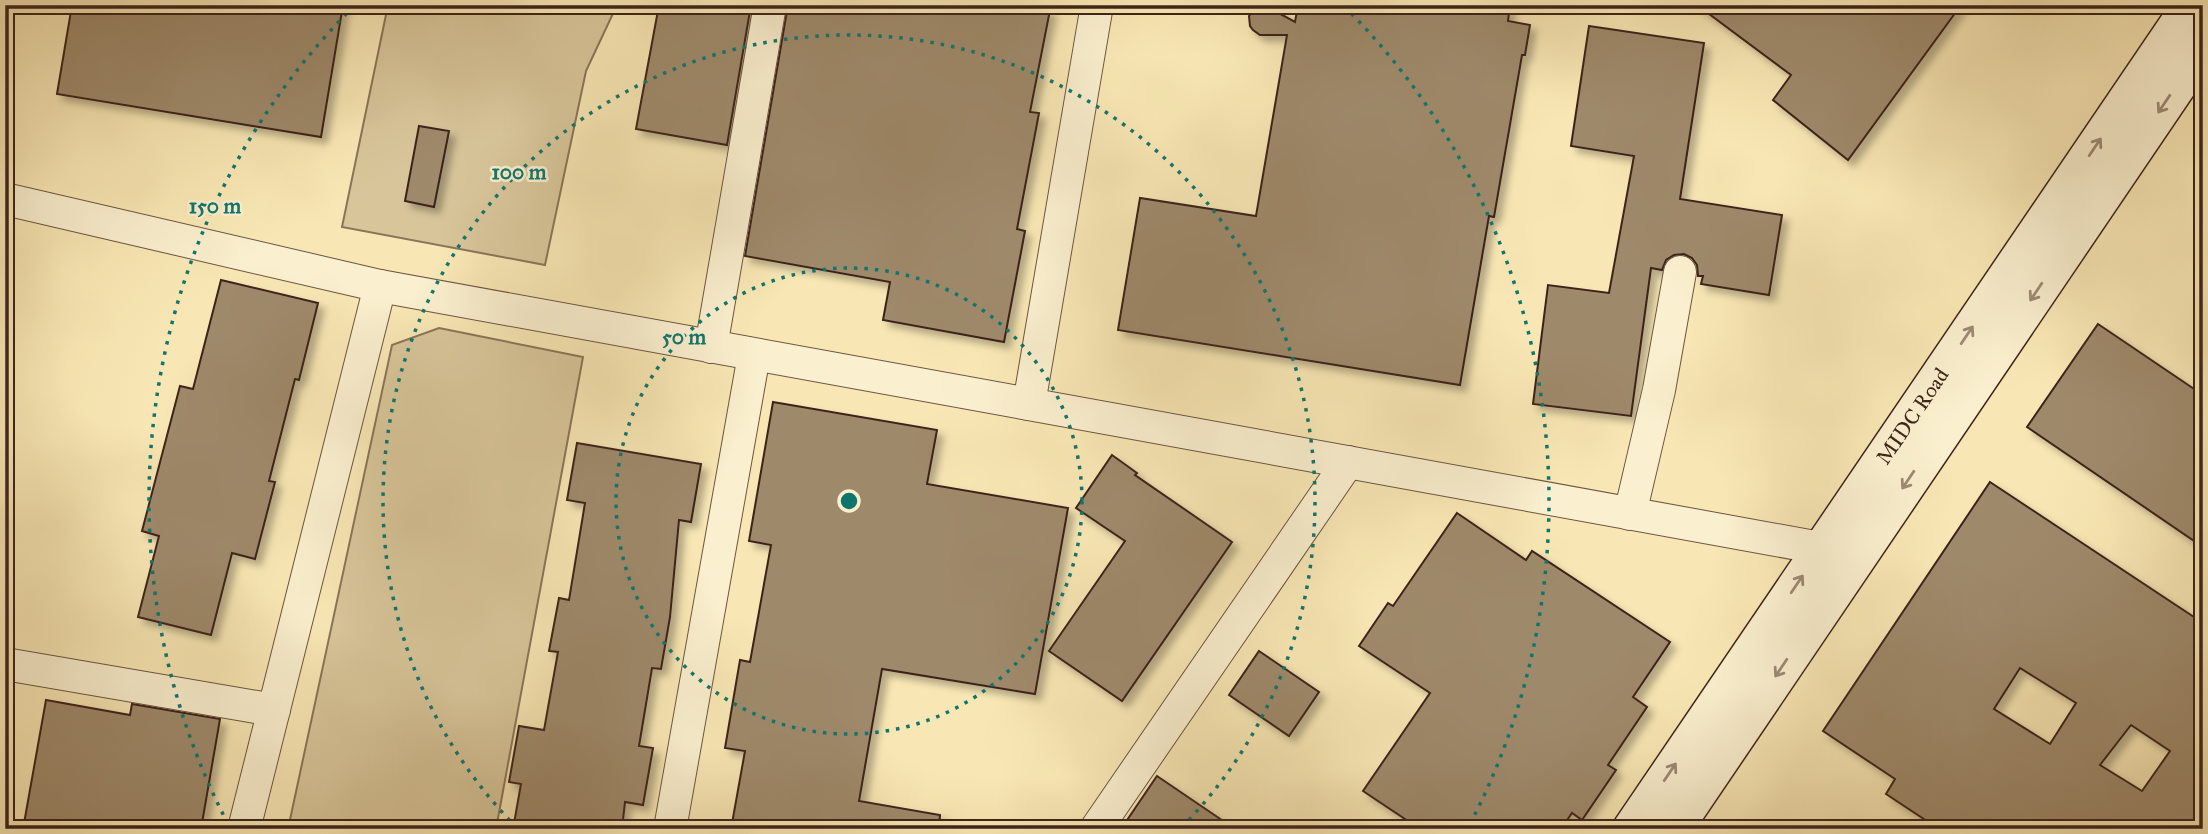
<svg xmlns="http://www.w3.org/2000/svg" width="2208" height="834" font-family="'IM FELL Great Primer',serif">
<defs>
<filter id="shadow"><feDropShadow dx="6" dy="6" stdDeviation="3.5" flood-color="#0004"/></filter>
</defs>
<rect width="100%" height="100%" fill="#f8e7b4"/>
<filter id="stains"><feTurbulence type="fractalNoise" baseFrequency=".00286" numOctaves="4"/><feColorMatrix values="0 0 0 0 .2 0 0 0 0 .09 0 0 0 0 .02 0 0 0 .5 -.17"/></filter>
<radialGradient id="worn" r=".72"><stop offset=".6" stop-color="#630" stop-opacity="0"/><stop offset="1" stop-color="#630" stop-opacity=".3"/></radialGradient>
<g fill="#d8c69a" stroke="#8a755a" stroke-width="2">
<path d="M388 5H617L586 71 545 265 342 227Z"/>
<path d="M439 328 583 357 496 829H288L392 345Z"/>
</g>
<g fill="#9e896a" stroke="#3d241a" stroke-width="2" fill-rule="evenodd" filter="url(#shadow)">
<path d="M72 5H343L321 137 57 94Z"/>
<path d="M659 5H751L727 145 636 129Z"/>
<path d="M788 5H1027L1050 10 1030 112 1039 113 1017 229 1025 231 1004 342 883 320 890 282 745 256Z"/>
<path d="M1264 5 1295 22 1298 5H1510L1508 21 1530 25 1525 55H1522L1494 217 1489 216 1460 385 1118 330 1140 198 1256 216 1287 35H1260L1253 30 1250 26 1249 16 1255 8Z"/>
<path d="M1697 5H1961L1848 160 1773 100 1791 75Z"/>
<path d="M1589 26 1704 43 1680 199 1782 215 1769 295 1701 284 1703 276H1698L1697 265 1692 258 1684 254 1674 255 1666 260 1662 270 1651 268 1631 416 1533 404 1548 285 1609 293 1634 156 1571 146Z"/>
<path d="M419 126 449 131 434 207 405 201Z"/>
<path d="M221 280 318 303 299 380 295 379 269 481 275 482 255 559 232 553 211 635 138 617 159 536 142 531 180 386 193 389Z"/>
<path d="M2098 324 2203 395V547L2027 427Z"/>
<path d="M773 402 937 430 927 484 1068 508 1035 694 882 669 859 801 940 815 939 829H731L745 751 725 748 740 660 750 662 771 545 749 541Z"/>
<path d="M577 443 701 464 691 522 679 520 670 617 661 669 652 668 639 746 653 748 643 805 625 802 622 829H513L521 784 509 782 519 726 544 730 558 652 549 651 559 598 569 600 585 503 567 500Z"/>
<path d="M1112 455 1137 473 1135 475 1232 542 1122 701 1049 651 1125 541 1076 508Z"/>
<path d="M1990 482 2203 623V829H1939L1886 794 1895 779 1823 731ZM2020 668 2076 703 2050 744 1994 709ZM2131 725 2170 751 2142 791 2100 765Z"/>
<path d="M1457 513 1526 560 1532 551 1670 642 1633 697 1647 707 1608 765 1616 770 1582 820 1572 813 1561 829H1420L1363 791 1430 693 1359 646 1388 603 1393 606Z"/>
<path d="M1259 651 1319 692 1289 736 1229 695Z"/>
<path d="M46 700 130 715 132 704 220 719 201 829H23Z"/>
<path d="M1157 776 1235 829H1121Z"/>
</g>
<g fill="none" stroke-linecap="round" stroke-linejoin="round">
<g stroke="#6c5540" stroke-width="34">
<g id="minor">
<path d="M5 199 380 286 1842 552"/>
<path d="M711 347 770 5"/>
<path d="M1029 404 1097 5"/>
<path d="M1630 514 1659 390 1680 272"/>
<path d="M5 664 274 710"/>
<path d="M244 829 380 286"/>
<path d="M670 829 754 355"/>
<path d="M1096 829 1348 462"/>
</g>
</g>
<g stroke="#3d241a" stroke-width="41">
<g id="secondary">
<path id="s1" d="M1632 829 2192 5"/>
<path d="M1673 829 2203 47"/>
</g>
</g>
<use href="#minor" stroke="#faefce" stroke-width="32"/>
<use href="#secondary" stroke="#faefce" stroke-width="38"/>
</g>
<defs><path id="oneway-shaft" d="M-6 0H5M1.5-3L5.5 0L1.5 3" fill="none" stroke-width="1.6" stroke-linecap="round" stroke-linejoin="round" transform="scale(1.75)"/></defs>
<g stroke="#9c8a74">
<use href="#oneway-shaft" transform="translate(2164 104) rotate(124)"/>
<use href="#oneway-shaft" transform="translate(2095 147) rotate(-56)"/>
<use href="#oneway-shaft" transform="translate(2036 292) rotate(124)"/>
<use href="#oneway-shaft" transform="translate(1967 335) rotate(-56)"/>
<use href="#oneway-shaft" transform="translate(1908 480) rotate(124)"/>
<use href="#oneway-shaft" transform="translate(1797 584) rotate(-56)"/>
<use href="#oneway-shaft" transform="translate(1781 668) rotate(124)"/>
<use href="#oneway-shaft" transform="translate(1670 772) rotate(-56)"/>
</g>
<g fill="none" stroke="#0f766e" stroke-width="3.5" stroke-dasharray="3.5 7">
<circle cx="849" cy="501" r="233"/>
<path d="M517 828A466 466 0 1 1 1181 828"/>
<path d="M228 824A700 700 0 0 1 354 6M1344 6A700 700 0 0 1 1470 824"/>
</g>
<g text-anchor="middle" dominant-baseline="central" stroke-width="5" stroke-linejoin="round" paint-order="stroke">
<g font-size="21" fill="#3d241a" stroke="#faefce">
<text stroke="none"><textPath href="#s1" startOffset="499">MIDC Road</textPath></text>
</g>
</g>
<circle cx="849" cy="501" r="10" fill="#0f766e" stroke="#faefce" stroke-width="3.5"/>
<g font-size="21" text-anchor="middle" font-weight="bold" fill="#0f766e" stroke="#faefce" stroke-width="5" stroke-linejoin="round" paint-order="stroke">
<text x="519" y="179">100 m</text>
<text x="215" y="213">150 m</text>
<text x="684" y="344">50 m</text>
</g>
<rect width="2208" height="834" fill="none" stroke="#f8e7b4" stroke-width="28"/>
<rect x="7" y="7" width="2194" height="820" fill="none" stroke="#3d241a" stroke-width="3.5"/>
<rect x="14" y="14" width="2180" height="806" fill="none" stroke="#3d241a" stroke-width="2"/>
<rect width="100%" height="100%" filter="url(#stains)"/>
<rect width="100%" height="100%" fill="url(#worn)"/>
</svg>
